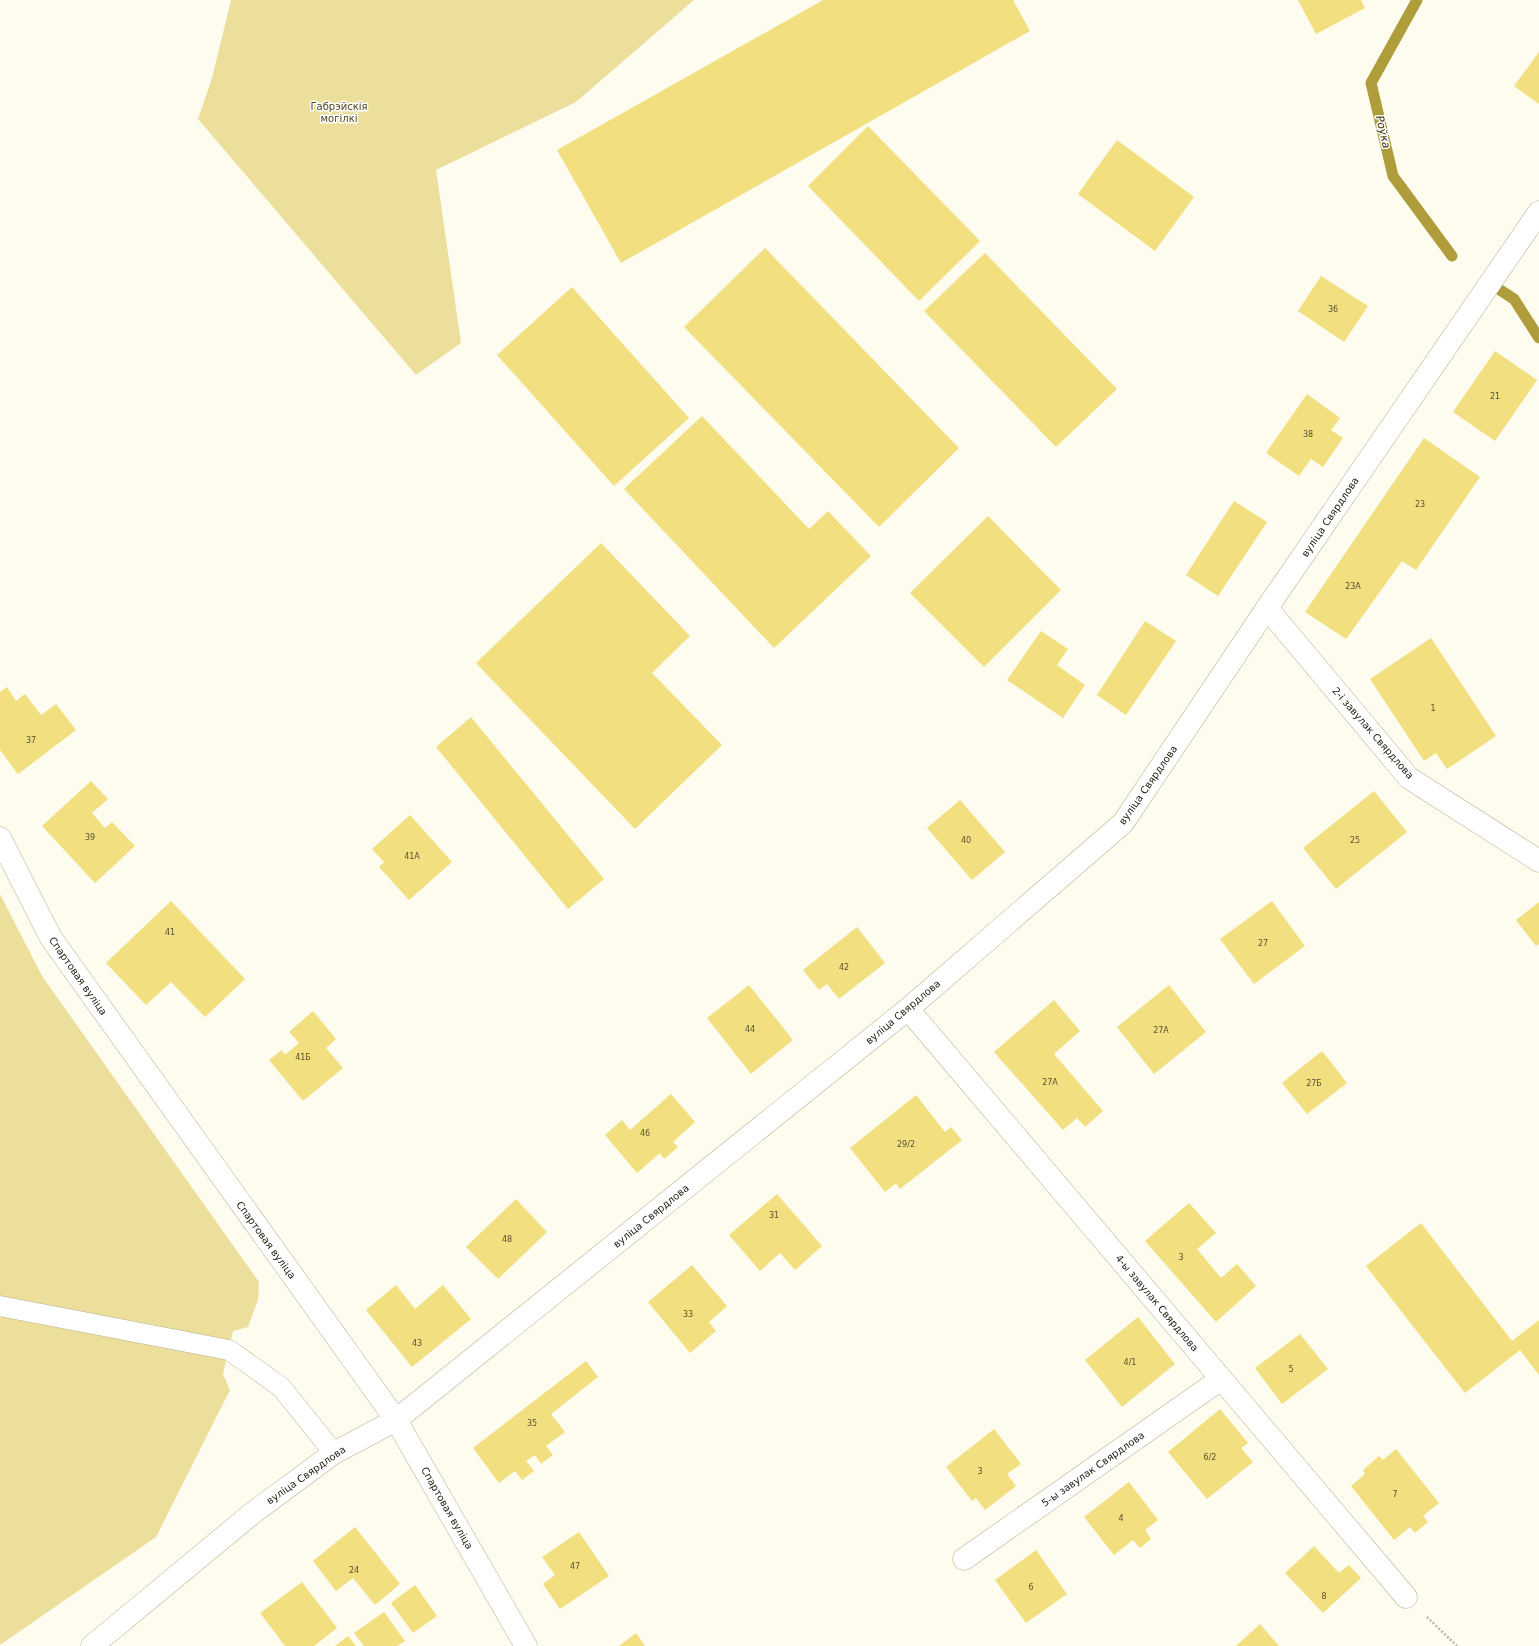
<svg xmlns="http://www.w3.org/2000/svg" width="1539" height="1646" font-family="'DejaVu Sans',sans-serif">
<rect width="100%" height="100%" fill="#fefcee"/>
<g fill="#ecdf9c">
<path d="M231 0H694L576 102 436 170 461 343 416 375 198 119 212 78Z"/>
<path d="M0 894 42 976 259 1282 258 1300 248 1327 233 1331 223 1374 230 1390 156 1537 0 1645Z"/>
</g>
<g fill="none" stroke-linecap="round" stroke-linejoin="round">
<g stroke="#af9d3c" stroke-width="11">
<path d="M1417 0 1371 83 1393 176 1452 256"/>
<path d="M1500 290 1514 299 1539 338"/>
</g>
</g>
<g fill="#f1df80">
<path d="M823 0H1013L1030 31 621 263 557 150Z"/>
<path d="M1298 0H1361L1365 8 1316 34Z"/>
<path d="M1539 52V104L1514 86Z"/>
<path d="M868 126 980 241 919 301 808 186Z"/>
<path d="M1117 140 1194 197 1155 251 1078 194Z"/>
<path d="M765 248 959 448 879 527 684 327Z"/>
<path d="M985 253 1117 389 1056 447 924 311Z"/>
<path d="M1321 276 1368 306 1344 342 1298 311Z"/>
<path d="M572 287 689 418 614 486 497 355Z"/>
<path d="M1495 351 1537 380 1495 441 1453 412Z"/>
<path d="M1307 394 1340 418 1331 430 1343 438 1323 467 1311 459 1299 476 1266 453Z"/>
<path d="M702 416 809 529 828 511 871 556 774 648 624 489Z"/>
<path d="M1424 438 1480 477 1416 570 1402 561 1346 639 1305 612Z"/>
<path d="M1234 501 1267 522 1218 596 1186 575Z"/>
<path d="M988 516 1061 590 984 667 910 593Z"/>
<path d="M601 543 690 636 652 673 722 745 635 829 476 663Z"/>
<path d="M1145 621 1176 641 1126 715 1097 695Z"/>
<path d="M1041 631 1068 649 1057 665 1085 685 1063 718 1007 680Z"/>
<path d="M1431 638 1496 736 1447 769 1436 753 1424 761 1370 679Z"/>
<path d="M7 687 16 701 25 694 41 715 56 704 76 730 18 774 0 750V692Z"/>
<path d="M471 717 604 879 568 909 436 747Z"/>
<path d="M91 781 108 799 92 813 105 828 112 822 135 846 95 883 42 826Z"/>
<path d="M1374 791 1407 832 1336 889 1303 848Z"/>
<path d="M960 800 1005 852 972 880 927 828Z"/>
<path d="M410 815 452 862 409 900 379 867 384 862 372 849Z"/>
<path d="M171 901 245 979 205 1017 171 982 146 1005 106 963Z"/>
<path d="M1272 901 1305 946 1254 984 1220 939Z"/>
<path d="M1539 902V944L1536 946 1516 920Z"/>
<path d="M857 927 885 963 839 999 827 984 819 990 803 970Z"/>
<path d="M749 985 793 1040 751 1074 707 1018Z"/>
<path d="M1169 985 1206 1032 1154 1074 1117 1027Z"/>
<path d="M1054 1000 1080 1031 1054 1054 1103 1111 1085 1127 1077 1118 1063 1130 994 1052Z"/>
<path d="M313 1011 336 1039 326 1048 343 1068 303 1101 269 1060 282 1050 285 1055 299 1043 289 1032Z"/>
<path d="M1322 1051 1347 1083 1307 1114 1282 1083Z"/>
<path d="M671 1094 695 1122 673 1142 678 1147 664 1159 660 1153 637 1173 605 1135 622 1120 630 1130Z"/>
<path d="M916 1095 945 1132 951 1127 962 1140 900 1189 896 1183 885 1192 850 1148Z"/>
<path d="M777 1194 822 1246 795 1270 780 1253 760 1271 729 1235Z"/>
<path d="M516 1199 547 1232 498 1279 466 1247Z"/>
<path d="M1189 1203 1216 1233 1197 1249 1221 1278 1237 1264 1256 1286 1216 1322 1145 1241Z"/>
<path d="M1421 1223 1512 1341 1539 1320V1375L1520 1350 1465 1393 1366 1266Z"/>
<path d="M692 1265 727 1306 709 1322 716 1331 690 1353 648 1302Z"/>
<path d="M396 1285 415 1309 443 1285 471 1319 412 1367 366 1310Z"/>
<path d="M1138 1317 1175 1364 1122 1407 1085 1360Z"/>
<path d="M1300 1334 1328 1369 1282 1404 1255 1368Z"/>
<path d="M586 1361 598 1377 551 1414 565 1432 546 1446 553 1455 541 1464 535 1455 526 1461 534 1471 522 1480 515 1471 499 1483 473 1448Z"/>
<path d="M1220 1409 1248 1443 1241 1448 1253 1462 1207 1499 1168 1452Z"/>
<path d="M994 1429 1021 1464 1007 1474 1016 1486 985 1510 976 1498 972 1501 946 1467Z"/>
<path d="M1396 1449 1439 1503 1423 1516 1428 1522 1415 1533 1410 1527 1394 1540 1351 1486 1365 1474 1363 1470 1379 1456 1383 1460Z"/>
<path d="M1129 1482 1158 1520 1145 1530 1151 1539 1140 1548 1133 1540 1114 1555 1084 1517Z"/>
<path d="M355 1527 400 1584 375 1605 353 1578 336 1591 313 1561Z"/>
<path d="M579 1532 609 1576 560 1609 543 1584 555 1575 542 1557Z"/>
<path d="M1314 1546 1339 1573 1349 1565 1361 1578 1323 1613 1285 1573Z"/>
<path d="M1036 1550 1067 1594 1026 1623 995 1580Z"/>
<path d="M302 1582 337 1628 314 1646H285L260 1613Z"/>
<path d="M415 1585 437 1616 413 1633 391 1603Z"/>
<path d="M384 1612 405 1641 397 1646H364L354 1633Z"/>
<path d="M1260 1624 1279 1646H1236Z"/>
<path d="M636 1633 645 1646H619Z"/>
<path d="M348 1636 356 1646H335Z"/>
</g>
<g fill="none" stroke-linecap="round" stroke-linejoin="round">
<g stroke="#b7b191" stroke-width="21">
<path id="service" d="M0 1306 229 1350 281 1387 334 1453"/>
</g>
<g stroke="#b7b191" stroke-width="23">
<g id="minor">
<path d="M1267 608 1409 778 1539 861"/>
<path d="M0 838 51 938 396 1420 526 1646"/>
<path d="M908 1009 1406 1597"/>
<path d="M964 1559 1221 1379"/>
</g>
</g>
<g stroke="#b7b191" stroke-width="23">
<path id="tertiary" d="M92 1646 254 1512 334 1453 396 1420 908 1009 1123 823 1267 608 1539 212"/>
</g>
<path stroke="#b7b5a8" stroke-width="2.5" stroke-dasharray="2 2" stroke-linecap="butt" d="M1427 1617 1457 1646"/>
<use href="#service" stroke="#fff" stroke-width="20"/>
<use href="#minor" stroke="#fff" stroke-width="22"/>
<use href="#tertiary" stroke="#fff" stroke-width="22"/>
</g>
<g text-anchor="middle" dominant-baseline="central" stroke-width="3" stroke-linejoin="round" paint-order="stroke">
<g font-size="8" fill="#585130">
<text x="1333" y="309">36</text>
<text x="1495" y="396">21</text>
<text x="1308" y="434">38</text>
<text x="1420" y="504">23</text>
<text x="1353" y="586">23А</text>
<text x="1433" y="708">1</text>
<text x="31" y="740">37</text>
<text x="90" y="837">39</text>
<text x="966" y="840">40</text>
<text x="1355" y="840">25</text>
<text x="412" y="856">41А</text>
<text x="170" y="932">41</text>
<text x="1263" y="943">27</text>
<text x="844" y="967">42</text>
<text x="750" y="1029">44</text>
<text x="1161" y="1030">27А</text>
<text x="303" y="1057">41Б</text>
<text x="1050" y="1082">27А</text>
<text x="1314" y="1083">27Б</text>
<text x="645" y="1133">46</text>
<text x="906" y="1144">29/2</text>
<text x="774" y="1215">31</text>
<text x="507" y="1239">48</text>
<text x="1181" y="1257">3</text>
<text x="688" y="1314">33</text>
<text x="417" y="1343">43</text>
<text x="1130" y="1362">4/1</text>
<text x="1291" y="1369">5</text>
<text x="532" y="1423">35</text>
<text x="1210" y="1457">6/2</text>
<text x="980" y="1471">3</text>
<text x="1395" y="1494">7</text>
<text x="1121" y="1518">4</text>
<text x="575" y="1566">47</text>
<text x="354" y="1570">24</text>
<text x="1031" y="1587">6</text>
<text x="1324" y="1596">8</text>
</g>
<g font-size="10" fill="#4f471f" stroke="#fff">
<text x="339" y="106">Габрэйскія<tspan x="339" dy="12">могілкі</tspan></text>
</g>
<g font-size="10" fill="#252216" stroke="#fff">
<text transform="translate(1330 517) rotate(-56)">вуліца Свярдлова</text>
<text transform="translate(1373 733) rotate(49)">2-і завулак Свярдлова</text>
<text transform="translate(1148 785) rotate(-55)">вуліца Свярдлова</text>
<text transform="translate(78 976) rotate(55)">Спартовая вуліца</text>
<text transform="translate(903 1012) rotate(-40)">вуліца Свярдлова</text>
<text transform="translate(651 1216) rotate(-39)">вуліца Свярдлова</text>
<text transform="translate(266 1240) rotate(54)">Спартовая вуліца</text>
<text transform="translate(1157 1303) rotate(50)">4-ы завулак Свярдлова</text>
<text transform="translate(1093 1469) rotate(-35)">5-ы завулак Свярдлова</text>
<text transform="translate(306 1475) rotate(-35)">вуліца Свярдлова</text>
<text transform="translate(447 1508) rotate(60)">Спартовая вуліца</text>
</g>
<g font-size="11" font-style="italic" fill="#342c02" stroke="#fff">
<text transform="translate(1383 132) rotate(77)">Роўка</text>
</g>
</g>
</svg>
